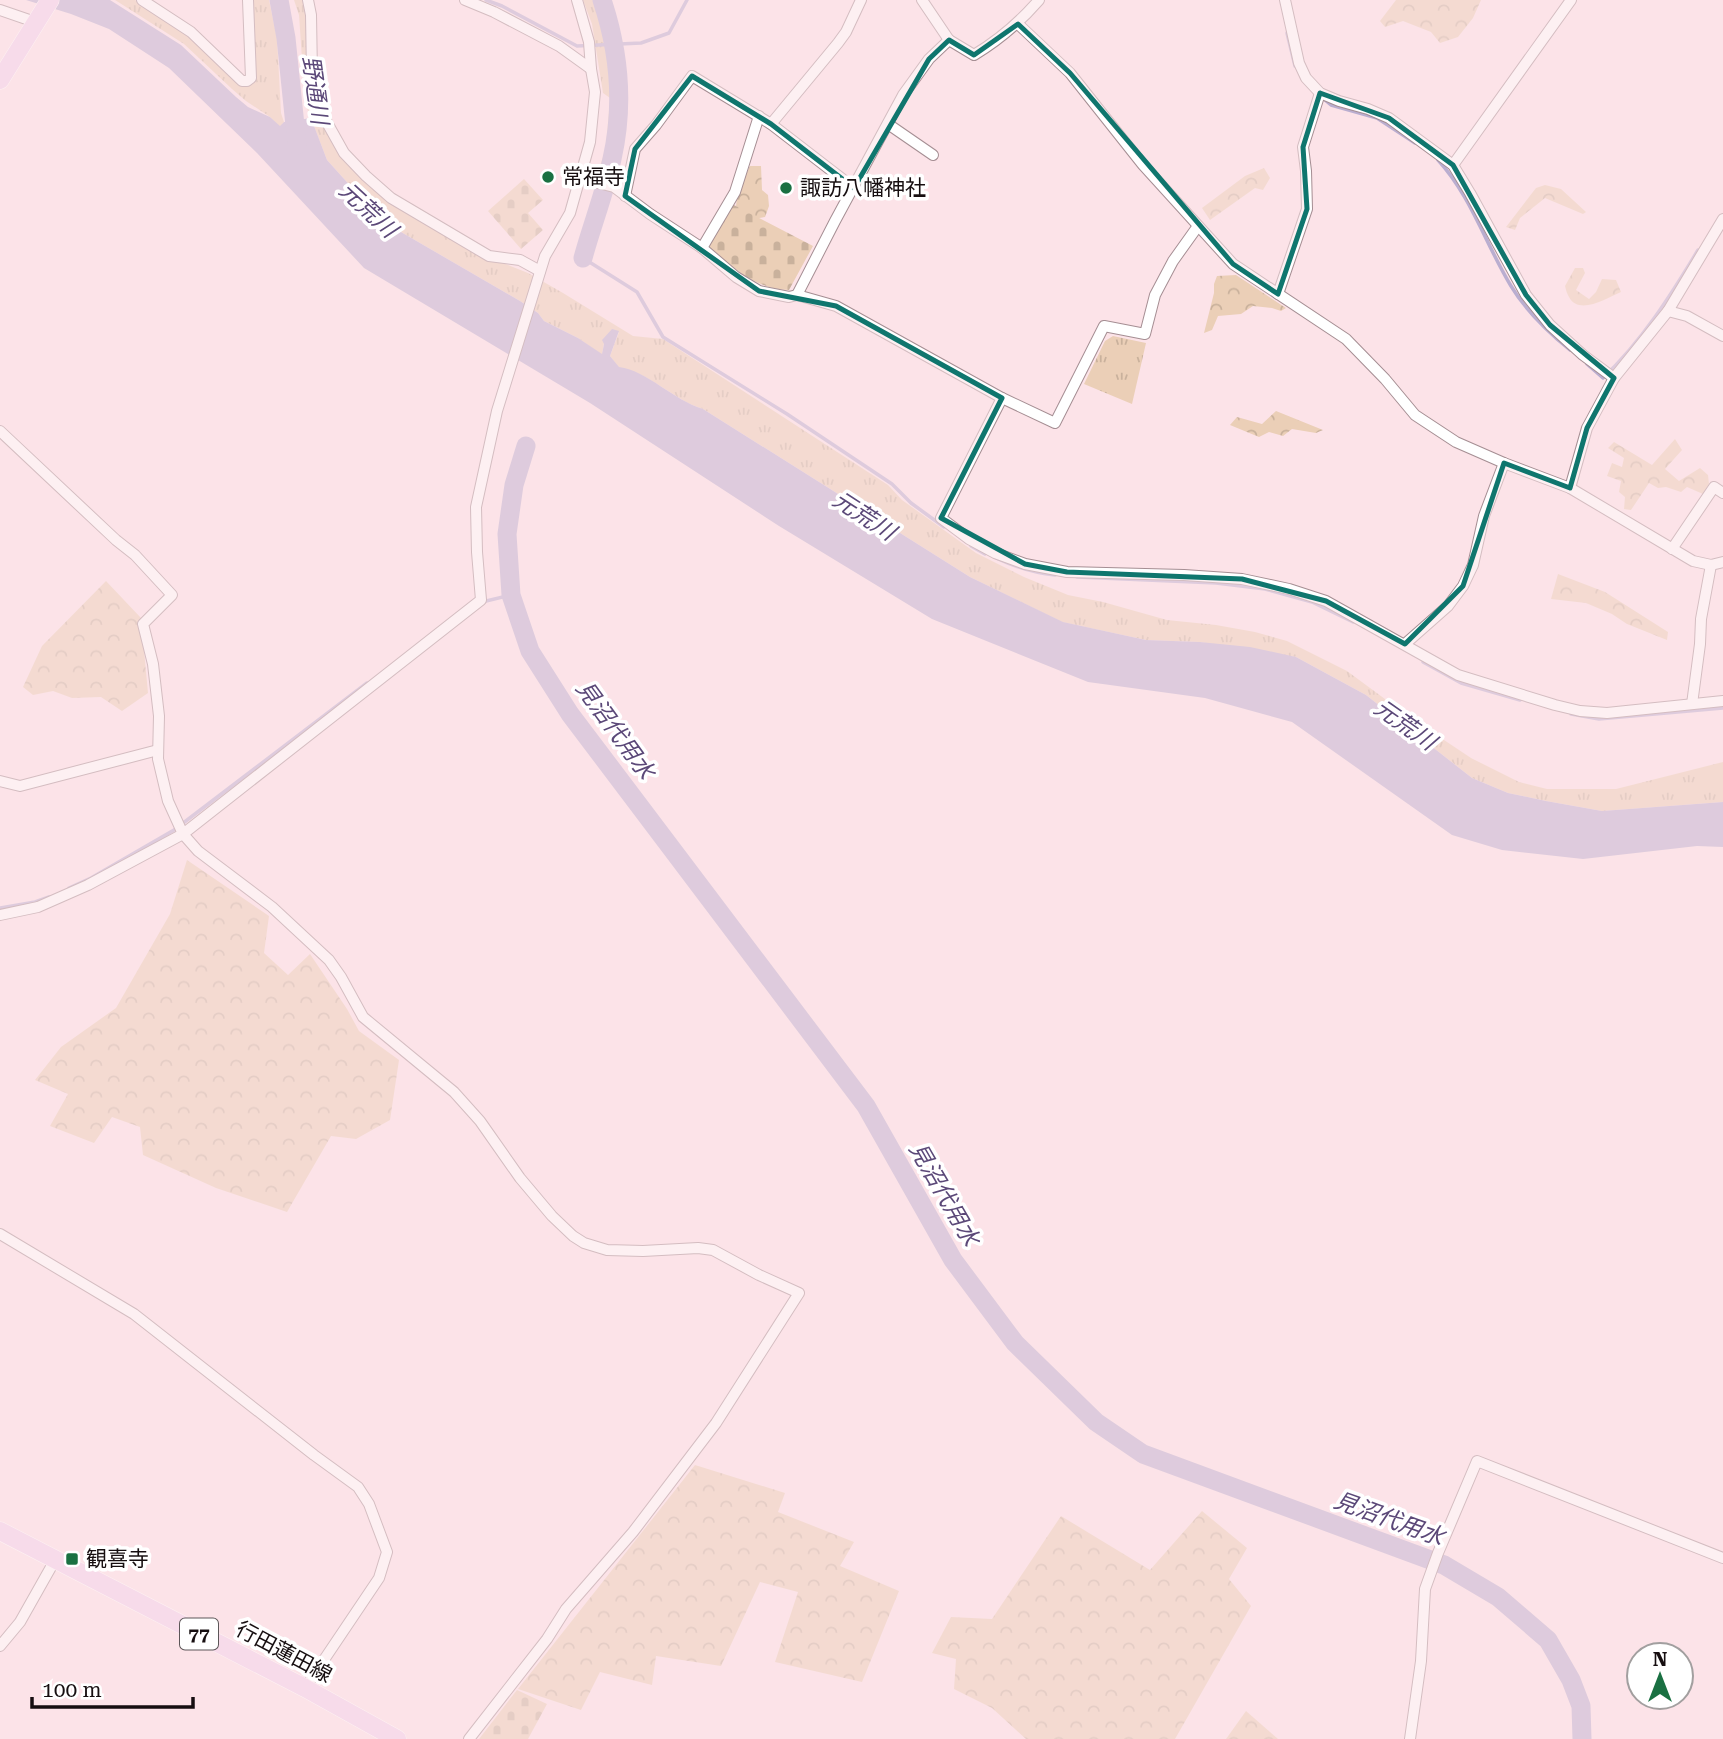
<svg xmlns="http://www.w3.org/2000/svg" width="1723" height="1739" font-family="'Roboto Serif','Noto Sans JP',serif">
<defs>
<pattern id="grass-tufts" width="24" height="20" patternUnits="userSpaceOnUse" patternTransform="scale(1.75)"><rect width="24" height="20" fill="#ebcfb7"/><path d="M3 7l-1-3M5 7V3M7 7l1-3M15 17l-1-3M17 17v-4M19 17l1-3" fill="none" stroke="#c9b19c"/></pattern>
<pattern id="forest-crowns" width="20" height="18" patternUnits="userSpaceOnUse" patternTransform="scale(1.75)"><rect width="20" height="18" fill="#ebcfb7"/><path d="M2 6a3 3 0 1 1 6 0M12 15a3 3 0 1 1 6 0" fill="none" stroke="#c9b19c"/></pattern>
<pattern id="cemetery-stones" width="16" height="16" patternUnits="userSpaceOnUse" patternTransform="scale(1.75)"><rect width="16" height="16" fill="#ebcfb7"/><path d="M2 7V4a2 2 0 0 1 4 0v3zM10 15v-3a2 2 0 0 1 4 0v3z" fill="#c9b19c"/></pattern>
</defs>
<rect width="100%" height="100%" fill="#fce3e8"/>
<g fill="url(#grass-tufts)">
<path d="M115 0H135L186 32 249 82 251 0H269L277 38 281 113 284 122 280 127 270 117 246 101 232 89 184 44Z"/>
<path d="M294 0H304L308 15 315 109 387 199 490 260 503 263 528 273 563 293 633 336 663 339 888 485 902 500 976 553 1024 577 1068 595 1103 602 1167 620 1216 625 1255 632 1287 641 1347 671 1408 716 1471 758 1519 782 1547 789H1616L1723 762V802L1602 811 1546 801 1508 793 1472 778 1366 695 1296 657 1200 642 1146 640 1062 622 970 577 703 409C673 400 648 371 619 368L610 356 619 332 604 343 602 355 578 338 544 321 538 313 520 301 382 221 327 160 305 103 299 15Z"/>
<path d="M583 0H595L607 36 612 68 613 124 602 178 597 176 606 147 610 98 603 93 592 24Z"/>
<path d="M1113 336 1146 343 1132 404 1084 384 1105 341Z"/>
</g>
<g fill="url(#forest-crowns)">
<path d="M1396 0H1481L1473 18 1458 37 1440 43 1431 32 1403 21 1385 27 1380 21Z"/>
<path d="M750 166H761L762 190 768 195 769 206 765 217 753 219 736 206 738 190Z"/>
<path d="M1264 168 1270 178 1263 190 1255 188 1210 220 1202 208 1245 176Z"/>
<path d="M1545 185 1561 189 1586 212 1583 214 1545 198 1520 218 1515 230 1506 227 1536 188Z"/>
<path d="M1575 268H1583L1585 273 1576 290 1589 299 1596 292 1602 279 1616 280 1621 292C1607 298 1579 316 1569 297 1567 294 1566 290 1565 286Z"/>
<path d="M1236 275 1286 308 1281 311 1272 308 1253 306 1241 314 1218 316 1212 330 1204 333 1214 293V284L1217 276Z"/>
<path d="M1276 411 1323 430 1316 433 1292 429 1283 436 1269 432 1259 437 1230 425 1237 417 1262 424Z"/>
<path d="M1675 439 1682 450 1665 469 1679 481 1700 468 1708 475 1709 484 1703 494 1687 487 1681 492 1666 487 1658 488 1649 483 1631 510 1624 509 1625 497 1619 492 1621 481 1607 476 1612 463 1622 467 1624 458 1608 448 1614 442 1652 465Z"/>
<path d="M1558 574 1605 592 1668 632 1667 640 1627 624 1612 614 1586 603 1551 599Z"/>
<path d="M106 581 141 618 148 693 122 711 101 697 72 698 53 691 33 695 23 687 42 646Z"/>
<path d="M187 860 269 916 264 953 288 975 310 954 347 1009 359 1031 399 1060 390 1120 356 1139 331 1136 287 1212 216 1188 143 1155 140 1127 112 1117 94 1143 50 1126 68 1094 35 1080 61 1047 116 1008 170 914Z"/>
<path d="M695 1465 785 1493 778 1512 854 1542 840 1566 899 1591 862 1682 775 1662 798 1592 760 1582 721 1666 656 1656 652 1685 600 1672 581 1710 518 1689Z"/>
<path d="M1202 1511 1247 1548 1229 1579 1251 1606 1175 1739H1026L992 1708 954 1689 956 1659 932 1653 951 1617 992 1619 1061 1516 1150 1570Z"/>
<path d="M1246 1711 1278 1739H1226Z"/>
</g>
<g fill="url(#cemetery-stones)">
<path d="M524 179 543 200 528 213 543 230 521 249 488 211Z"/>
<path d="M732 204 813 246 789 290C756 289 733 268 709 248V243Z"/>
<path d="M517 1690 547 1704 528 1739H479Z"/>
</g>
<path fill="#baaed0" d="M26 0H110L181 45 236 97 248 107 270 117 280 126 284 122 311 118 327 160 382 221 520 301 538 313 544 321 578 338 602 354 604 344 602 340 612 329 619 331 610 356 619 367C648 371 673 400 703 409L970 577 1063 622 1146 640 1200 642 1250 647 1296 657 1366 695 1472 778 1508 793 1546 801 1602 811 1723 802V847L1697 846 1583 859 1502 850 1452 835 1292 722 1205 698 1088 682 932 619 779 526 590 403 364 268 257 153 169 68 109 29 71 14Z"/>
<g fill="none" stroke-linecap="round" stroke-linejoin="round">
<g stroke="#baaed0" stroke-width="3.5">
<path d="M486 0 502 6 577 46 641 43 669 33 687 0"/>
<path d="M1287 33 1295 66"/>
<path d="M1325 100 1331 105 1377 118 1415 143"/>
<path d="M1438 160C1471 196 1486 245 1511 286 1526 311 1548 332 1570 350"/>
<path d="M583 258 637 292 663 337 787 414 892 484 911 503 944 527"/>
<path d="M1587 364 1603 378C1642 341 1671 295 1698 250"/>
<path d="M971 546 985 554"/>
<path d="M996 558C1015 567 1034 573 1055 575"/>
<path d="M1077 577 1216 583 1265 589 1312 602 1353 622"/>
<path d="M482 602 511 595"/>
<path d="M1423 662 1461 683 1520 700"/>
<path d="M1571 714 1599 719 1723 708"/>
<path d="M69 888 91 878 174 830 367 683"/>
<path d="M0 908 35 902 49 897"/>
</g>
<path stroke="#baaed0" stroke-width="10" d="M526 446 514 485 507 534 511 595 530 651 570 714 866 1106"/>
<g stroke="#baaed0" stroke-width="19">
<path d="M279 0 286 38 297 145"/>
<path d="M583 258C592 225 605 192 612 159 624 106 619 51 602 0"/>
<path d="M526 446 514 485 507 534 511 595 530 651 570 714 866 1106 953 1260 1015 1343 1096 1422 1143 1454 1444 1565 1498 1597 1548 1640 1571 1680 1581 1706 1582 1739"/>
</g>
<g stroke="#a58e93" stroke-width="12">
<g id="minor">
<path d="M142 0 191 32 242 81H247L251 78 248 0"/>
<path d="M308 0 311 15 312 74 320 110 344 153 366 176 391 198 489 256 520 260 540 271"/>
<path d="M465 0 494 12 559 46 591 69"/>
<path d="M922 0 949 40"/>
<path d="M1285 0 1299 63 1306 78 1320 93 1339 101 1368 109 1389 118 1453 165 1470 193 1526 295 1550 325 1583 355 1614 378"/>
<path d="M0 10 35 22"/>
<path d="M1018 24 1070 73 1143 165 1233 264 1346 339 1385 379 1415 415 1456 442 1504 463 1570 488 1693 561 1711 565 1723 562"/>
<path d="M771 124 838 43 846 32 861 0"/>
<path d="M888 124 933 155"/>
<path d="M1453 165 1571 0"/>
<path d="M579 178 614 187 650 214 702 248 736 277 759 291 789 297 797 295 836 306 1002 398 1055 423 1104 326 1145 334 1155 295 1173 261 1198 226"/>
<path d="M625 196 635 149 656 125 692 76 771 124 854 188"/>
<path d="M702 248 735 192 759 116"/>
<path d="M1278 294 1307 209 1306 171 1303 147 1320 93"/>
<path d="M797 295 835 221 903 95 929 59 949 40 974 55C999 40 1020 22 1039 0"/>
<path d="M1668 311 1687 316 1723 336"/>
<path d="M1002 398 941 518 969 539 995 553 1025 564 1067 572 1184 575 1242 579 1289 589 1326 601 1458 675 1555 705 1580 711 1607 713 1723 701"/>
<path d="M0 431 116 540 135 555 172 595 143 624 153 664 159 716 158 759 168 801 183 834 198 851 272 907 329 960 341 977 363 1017 454 1092 480 1121 520 1178 552 1216 573 1236 584 1243 607 1250 643 1251 698 1248 713 1250 759 1275 799 1293 716 1423 633 1532 566 1609 547 1639 469 1739"/>
<path d="M1570 488 1587 428 1614 378 1668 311 1723 219"/>
<path d="M1672 549 1714 487 1723 493"/>
<path d="M1405 644 1448 606 1463 586 1473 565 1484 516 1504 463"/>
<path d="M1692 704 1700 644 1701 619 1711 565"/>
<path d="M0 781 20 786 158 750"/>
<path d="M0 915 38 907 88 885 183 834 481 600 477 552 476 507 497 411 545 256 570 213 590 142 595 92 591 69 589 42 577 0"/>
<path d="M0 1234 134 1314 314 1455 358 1487 369 1504 387 1552 379 1578 305 1688"/>
<path d="M0 1646 20 1622 55 1560"/>
<path d="M1410 1739 1421 1661 1425 1589 1438 1553 1477 1461 1723 1558"/>
</g>
</g>
<g stroke="#fff" stroke-width="19">
<g id="primary">
<path d="M0 80 50 0"/>
<path d="M0 1531 305 1688 397 1739"/>
</g>
</g>
<use href="#minor" stroke="#fff" stroke-width="10"/>
<use href="#primary" stroke="#f2d0ed" stroke-width="18"/>
</g>
<path d="M0 0H1723V1739H0ZM1018 24 1070 73 1233 264 1278 294 1307 209 1303 147 1320 93 1389 118 1453 165 1526 295 1550 325 1614 378 1587 428 1570 488 1504 463 1463 586 1405 644 1326 601 1242 579 1067 572 1025 564 941 518 1002 398 836 306 759 291 625 196 635 149 692 76 771 124 854 188 929 59 949 40 974 55Z" fill="#fce3e8" fill-opacity=".55" fill-rule="evenodd"/>
<path fill="none" stroke="#0f766e" stroke-width="5" stroke-linejoin="round" d="M1018 24 1070 73 1233 264 1278 294 1307 209 1303 147 1320 93 1389 118 1453 165 1526 295 1550 325 1614 378 1587 428 1570 488 1504 463 1463 586 1405 644 1326 601 1242 579 1067 572 1025 564 941 518 1002 398 836 306 759 291 625 196 635 149 692 76 771 124 854 188 929 59 949 40 974 55Z"/>
<g fill="#1a7042" stroke="#fff" stroke-width="2.5">
<circle cx="548" cy="177" r="7"/>
<circle cx="786" cy="188" r="7"/>
<rect x="65" y="1552" width="14" height="14" rx="3.5"/>
</g>
<g text-anchor="middle" dominant-baseline="central" stroke-width="7" stroke-linejoin="round" paint-order="stroke">
<rect fill="#fff" stroke="#5c5658" stroke-width="2" x="180" y="1618.5" width="38" height="31" rx="5"/>
<g font-size="19" font-weight="bold" fill="#160e10">
<text x="199" y="1634">77</text>
</g>
<g font-size="21" fill="#160e10" stroke="#fff" text-anchor="start">
<text x="562" y="177">常福寺</text>
<text x="800" y="188">諏訪八幡神社</text>
<text x="86" y="1559">観喜寺</text>
</g>
<g font-size="21" fill="#160e10" stroke="#fff">
<text transform="translate(284 1652) rotate(28)">行田蓮田線</text>
</g>
<g font-size="23" font-style="italic" fill="#5b4878" stroke="#fff">
<text transform="translate(315 90) rotate(82)">野通川</text>
<text transform="translate(368 210) rotate(43)">元荒川</text>
<text transform="translate(864 516) rotate(33)">元荒川</text>
<text transform="translate(1405 725) rotate(35)">元荒川</text>
<text transform="translate(615 730) rotate(54)">見沼代用水</text>
<text transform="translate(944 1194) rotate(60)">見沼代用水</text>
<text transform="translate(1389 1519) rotate(20)">見沼代用水</text>
</g>
</g>
<g transform="translate(1660 1676)"><circle r="33" fill="#ffffff" stroke="#a29f9f" stroke-width="2"/>
<path d="M0-5L12 26L0 18L-12 26Z" fill="#1a7042"/>
<text y="-10" font-size="19" font-weight="bold" text-anchor="middle" fill="#160e10">N</text>
</g>
<path d="M32 1697v10h161v-10" fill="none" stroke="#160e10" stroke-width="3.5"/>
<text x="42" y="1697" font-size="21" fill="#160e10" stroke="#ffffff" stroke-width="5" paint-order="stroke">100 m</text>
</svg>
